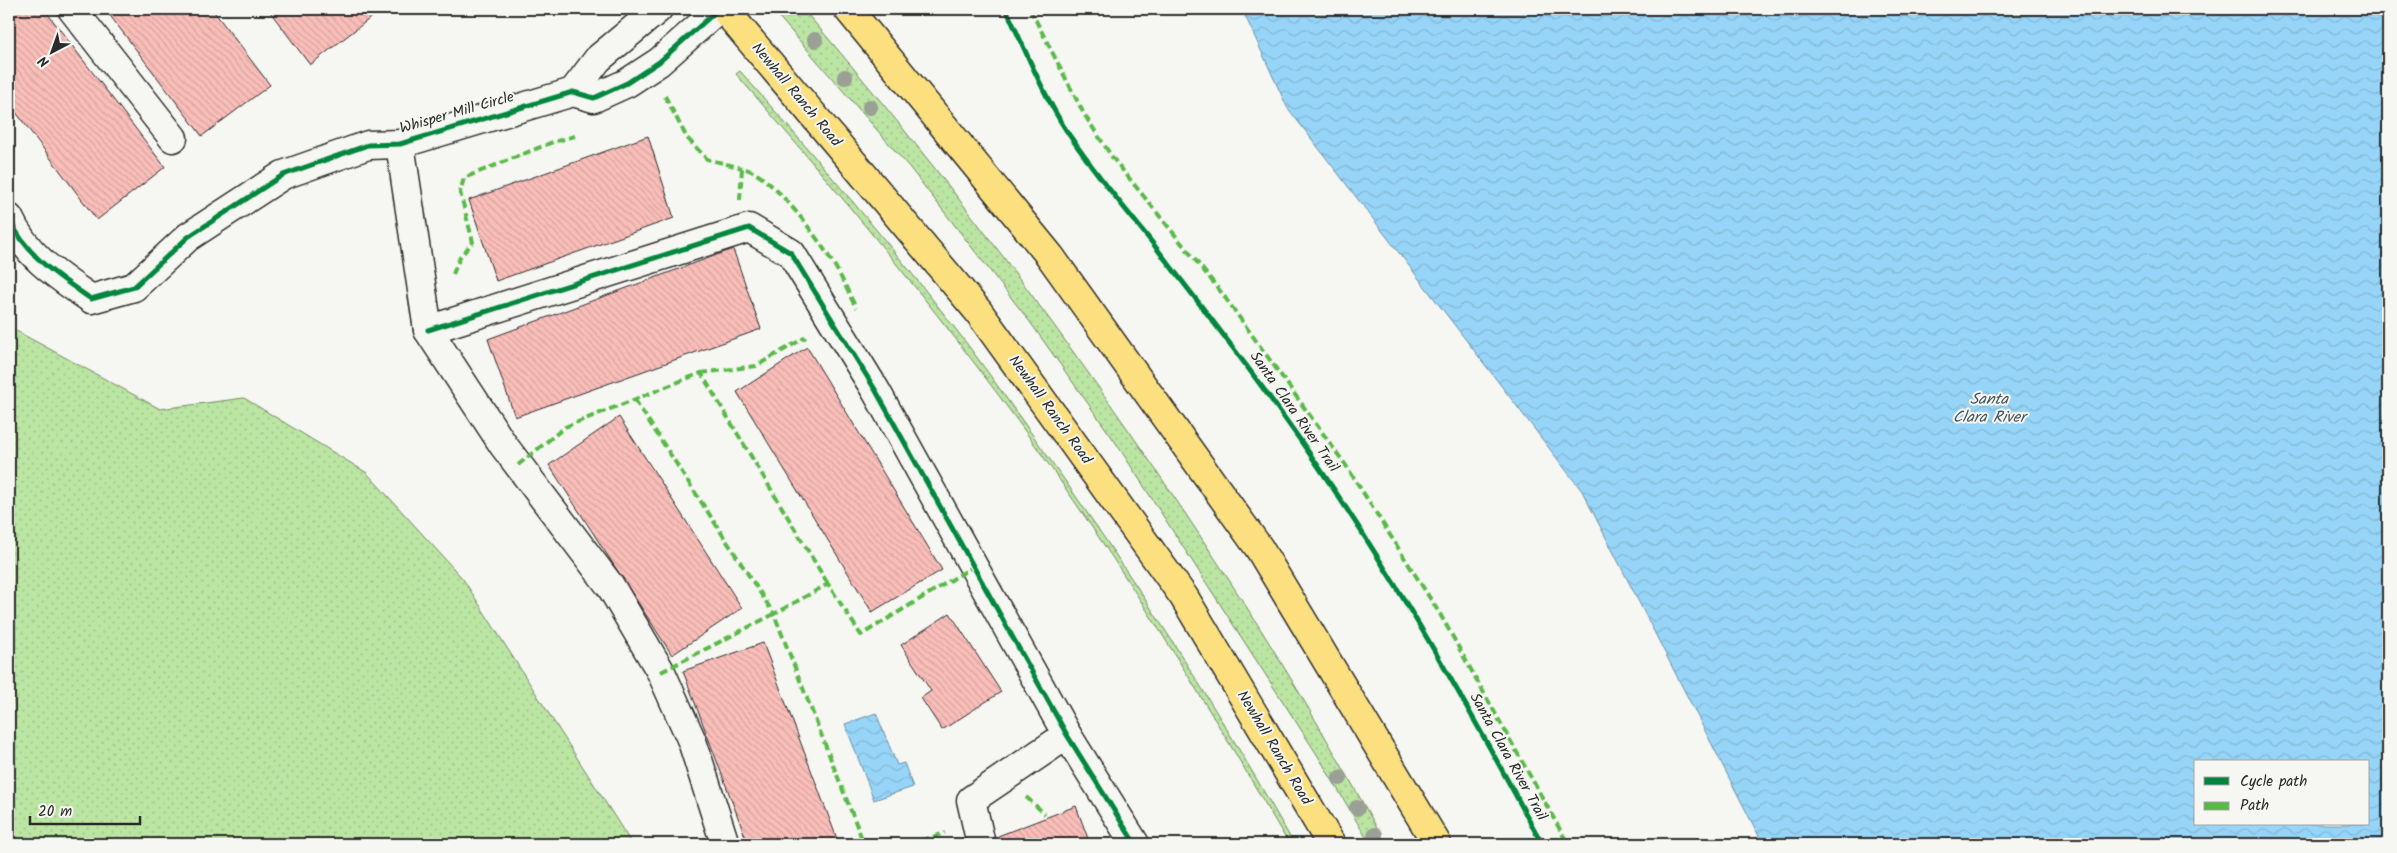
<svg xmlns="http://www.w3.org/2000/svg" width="2397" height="853" font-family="Kalam,sans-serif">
<defs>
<pattern id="grass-dots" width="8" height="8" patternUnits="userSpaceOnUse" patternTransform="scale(1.25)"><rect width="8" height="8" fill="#bbe5a2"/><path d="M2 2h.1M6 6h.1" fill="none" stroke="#a1c58c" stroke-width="1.8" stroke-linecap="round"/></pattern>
<pattern id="water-waves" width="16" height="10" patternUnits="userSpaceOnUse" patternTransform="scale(1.25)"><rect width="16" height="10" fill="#97d5f8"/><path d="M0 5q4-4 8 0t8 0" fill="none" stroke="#82b7d5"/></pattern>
<pattern id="building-back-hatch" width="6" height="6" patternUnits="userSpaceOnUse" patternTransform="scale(1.25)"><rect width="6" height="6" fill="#fabeb9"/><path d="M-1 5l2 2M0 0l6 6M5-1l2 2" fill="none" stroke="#d6a39f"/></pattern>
</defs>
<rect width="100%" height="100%" fill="#f6f6f2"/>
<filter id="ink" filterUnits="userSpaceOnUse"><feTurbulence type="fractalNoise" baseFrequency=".02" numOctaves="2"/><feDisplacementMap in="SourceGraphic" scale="10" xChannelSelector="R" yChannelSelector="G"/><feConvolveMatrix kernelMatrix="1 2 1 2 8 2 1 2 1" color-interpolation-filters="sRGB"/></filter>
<g filter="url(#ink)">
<g fill="url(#grass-dots)" stroke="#738866">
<path d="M772 9H803C958 188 1100 381 1229 580 1285 665 1336 755 1386 844H1370L1318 756 1116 443 1030 322 910 168Z"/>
<path d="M740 71C808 149 876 227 940 309 973 350 1003 394 1034 437 1128 568 1215 704 1294 844H1289C1222 730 1154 617 1079 508 975 355 857 213 736 74Z"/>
<path d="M9 327 160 409 244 398 367 473 463 579 632 844H9Z"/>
</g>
<g fill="url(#water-waves)" stroke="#6c91a6" fill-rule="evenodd">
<path d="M1242 9H2388V844H1763L1582 491 1287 107ZM2196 762H2368V824H2196Z"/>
<path d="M876 713 897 765 904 763 913 787 874 800 845 724Z"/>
</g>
<g fill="url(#building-back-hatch)" stroke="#2b2b2b">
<path d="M9 9H44L165 167 97 220 9 103Z"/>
<path d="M105 9H212L270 85 202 136Z"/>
<path d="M268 9H382L310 65Z"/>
<path d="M648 136 674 218 496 281 469 200Z"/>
<path d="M733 249 761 329 515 417 488 339Z"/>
<path d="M807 347 942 570 872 612 737 392Z"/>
<path d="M619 417 742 608 672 655 549 465Z"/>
<path d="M950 613 1001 692 942 730 921 698 931 691 901 645Z"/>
<path d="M763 643 839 844H748L683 671Z"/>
<path d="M1076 806 1090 844H1000L998 836Z"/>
</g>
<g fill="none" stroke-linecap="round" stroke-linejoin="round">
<g stroke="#2b2b2b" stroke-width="31">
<g id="minor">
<path d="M72 9 173 138"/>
<path d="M573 92 598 59 658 9"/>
<path d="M400 144 428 330 504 446 611 587 661 672 692 741 725 844"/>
<path d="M9 218C26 256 58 276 91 299L134 287 188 237 283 175 368 145 400 144 573 92 594 98 627 83 659 62 719 9"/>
<path d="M428 330 749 228 791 253 876 391 1067 735 1135 844"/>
<path d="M981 844 971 800 1067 735"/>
</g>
</g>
<g stroke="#2b2b2b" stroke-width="31">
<g id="primary">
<path d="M724 9 978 311 1184 597 1331 844"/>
<path d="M848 9 1050 256 1259 548 1437 844"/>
</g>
</g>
<use href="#minor" stroke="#f6f6f2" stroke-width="28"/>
<use href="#primary" stroke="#fce080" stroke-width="28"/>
<g stroke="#58b947" stroke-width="4" stroke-dasharray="8 4" stroke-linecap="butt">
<path d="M1030 9 1084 114 1112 157 1221 292 1347 467 1440 614 1568 844"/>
<path d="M665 96 687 138 707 159 742 168"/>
<path d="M740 200 742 168C770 172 816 235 831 260 841 275 848 292 856 308"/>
<path d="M453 274 460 257 473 242 460 192 464 178 553 142 575 136"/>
<path d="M701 373 756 366 806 337"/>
<path d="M635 400 774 614 828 584 861 635 974 566"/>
<path d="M518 465 565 427 701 373 828 584"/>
<path d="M661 672 774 614 864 844"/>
<path d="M1026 797 1045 814"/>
<path d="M910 844 945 833"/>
</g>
<g stroke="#f6f6f2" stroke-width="8">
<g id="cycleway">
<path d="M1006 9C1025 49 1042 92 1066 130 1092 170 1124 207 1154 245 1197 300 1240 356 1281 413 1379 549 1463 696 1542 844"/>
<path d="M9 218C26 256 58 276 91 299L134 287 188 237 283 175 368 145 400 144 573 92 594 98 627 83 659 62 719 9"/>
<path d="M428 330 749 228 791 253 876 391 1067 735 1135 844"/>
</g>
</g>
<use href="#cycleway" stroke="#00873e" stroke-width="5"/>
</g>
<g fill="#9aa095">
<circle cx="815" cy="40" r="8"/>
<circle cx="845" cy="77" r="8"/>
<circle cx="870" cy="107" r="8"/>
<circle cx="1340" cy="778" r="8"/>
<circle cx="1357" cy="808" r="8"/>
<circle cx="1375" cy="835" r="8"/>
</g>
</g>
<g text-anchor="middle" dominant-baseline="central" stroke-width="4" stroke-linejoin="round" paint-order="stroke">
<g font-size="15" fill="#2b2b2b" stroke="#f6f6f2">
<text transform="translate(796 95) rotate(50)">Newhall Ranch Road</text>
<text transform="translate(457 113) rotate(-16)">Whisper Mill Circle</text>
<text transform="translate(1050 410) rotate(54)">Newhall Ranch Road</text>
<text transform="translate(1294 412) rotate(55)">Santa Clara River Trail</text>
<text transform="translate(1274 748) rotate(59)">Newhall Ranch Road</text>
<text transform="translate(1508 757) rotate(61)">Santa Clara River Trail</text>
</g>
<g font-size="16" font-style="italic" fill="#46565e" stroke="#f6f6f2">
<text x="1989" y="399">Santa<tspan x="1989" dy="18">Clara River</tspan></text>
</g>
</g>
<rect width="2397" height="853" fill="none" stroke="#f6f6f2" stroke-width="30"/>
<rect x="15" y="15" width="2367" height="823" fill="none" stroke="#2b2b2b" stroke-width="2" filter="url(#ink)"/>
<rect x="2194" y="760" width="175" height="65" fill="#f6f6f2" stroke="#a5a5a2"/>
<rect x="2204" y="777" width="25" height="8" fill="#00873e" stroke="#a5a5a2"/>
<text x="2240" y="786" font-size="15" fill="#2b2b2b">Cycle path</text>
<rect x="2204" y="802" width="25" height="8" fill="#58b947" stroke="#a5a5a2"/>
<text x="2240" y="810" font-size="15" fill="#2b2b2b">Path</text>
<g transform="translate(52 52) rotate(221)" stroke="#f6f6f2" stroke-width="4" paint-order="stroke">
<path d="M0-4L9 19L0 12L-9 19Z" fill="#2b2b2b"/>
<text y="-8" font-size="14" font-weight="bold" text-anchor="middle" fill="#2b2b2b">N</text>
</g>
<path d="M30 816v8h110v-8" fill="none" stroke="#2b2b2b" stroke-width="2.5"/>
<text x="38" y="816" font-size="15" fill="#2b2b2b" stroke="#f6f6f2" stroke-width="4" paint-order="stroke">20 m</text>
</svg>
